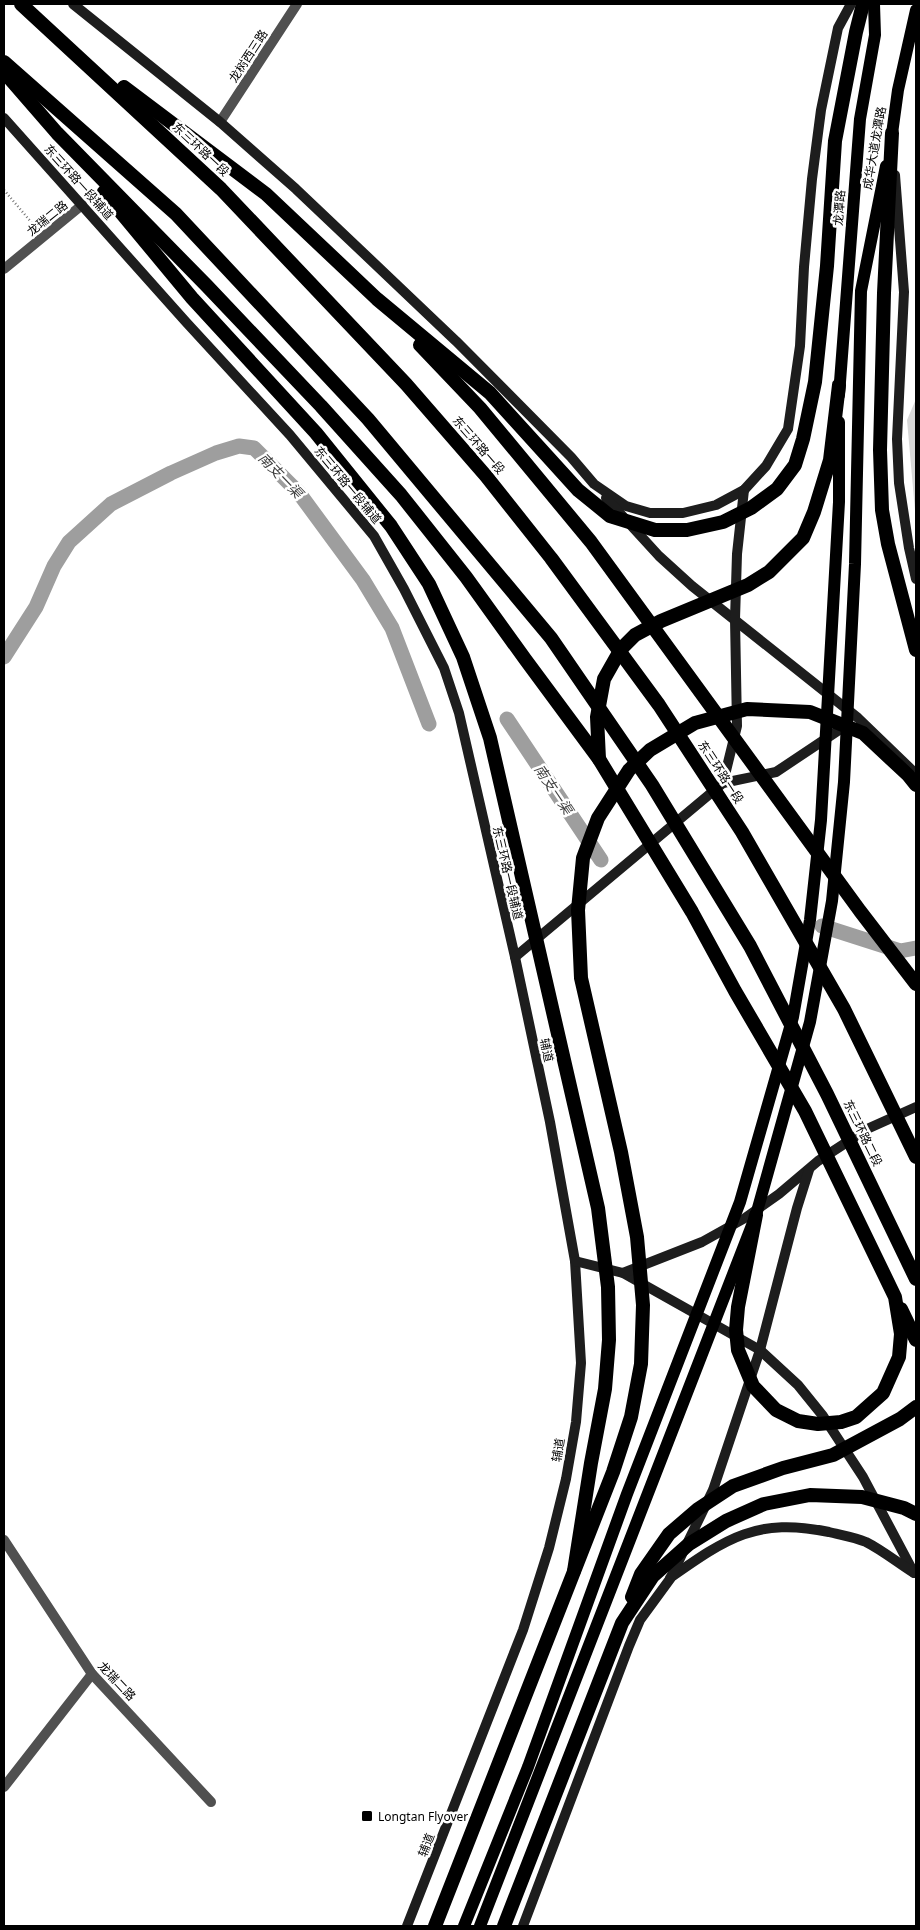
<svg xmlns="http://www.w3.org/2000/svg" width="920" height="1930" font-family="'Noto Sans','Noto Sans SC',sans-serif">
<rect width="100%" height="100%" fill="#fff"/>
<path fill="#d7d7d7" d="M916 399V522L907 420Z"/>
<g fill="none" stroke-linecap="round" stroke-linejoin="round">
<g stroke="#9e9e9e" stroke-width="15">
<path d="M4 657 36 607 54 566 69 542 111 504 171 473 216 453 239 446 254 448 299 493 363 580 392 628 429 724"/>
<path d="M507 719 601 860"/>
<path d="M822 926 900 951 916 948"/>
</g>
<path stroke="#727272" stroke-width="2.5" stroke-dasharray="1 2.5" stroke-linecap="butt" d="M4 190 37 229"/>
<g stroke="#505050" stroke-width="10">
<path d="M220 122 297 4"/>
<path d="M4 269 82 205"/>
<path d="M4 1540 92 1674 211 1802"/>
<path d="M4 1787 92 1674"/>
</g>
<g stroke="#1d1d1d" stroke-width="10">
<path d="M73 4 220 122 296 189 456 341 571 457 594 484 626 506 650 513H683L716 505 744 490 766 466 788 429 800 346 804 267 812 179 821 110 838 28 851 4"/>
<path d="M4 118 186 322 290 435 374 536 404 589 444 668 459 713 515 957 550 1122 575 1261 581 1363 576 1422 566 1479 549 1548 523 1630 407 1926"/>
<path d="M895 175 904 292 897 439 899 483 909 548 916 579"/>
<path d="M606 498 659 556 692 586 858 718 916 774"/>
<path d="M723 783 737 726 735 619 737 554 744 490"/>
<path d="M515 957 723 783 776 772 848 724"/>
<path d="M575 1261 623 1273 760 1350 798 1385 823 1416 863 1477 914 1573"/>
<path d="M623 1273 702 1242 745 1218 779 1194 818 1161 867 1129 916 1107"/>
<path d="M670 1578C727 1538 757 1517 829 1532 841 1535 854 1537 866 1542 882 1550 898 1563 914 1573"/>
<path d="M523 1926 629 1646 640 1620 670 1579 713 1490 760 1350 797 1208 809 1170"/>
</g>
<g stroke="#000" stroke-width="12">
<path d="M891 141 898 90 916 10"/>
<path d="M839 395 860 119 875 35 874 4"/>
<path d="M464 1926 528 1767 627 1494 740 1202 793 1017 810 920 821 820 839 502V422"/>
<path d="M480 1926 756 1215 810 1022 832 901 844 782 855 564 861 291 886 166"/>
</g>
<g stroke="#000" stroke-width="14">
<path d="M21 4 221 189 406 384 486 476 551 558 659 705 742 832 844 1009 916 1157"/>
<path d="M4 62 176 214 368 419 551 638 652 785 750 946 827 1094 916 1279"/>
<path d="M4 72 57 133 207 286 321 406 401 495 466 577 525 659 599 759 692 912 735 991 805 1111 895 1297 901 1334 899 1357 883 1393 856 1417 841 1422 818 1424 798 1421 776 1410 753 1386 738 1350 736 1330 738 1307 756 1215"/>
<path d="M124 87 266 194 377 299 490 393 578 490 610 516 655 530H687L723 522 751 508 777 489 795 465 803 439 815 382 827 266 835 141 856 32 863 4"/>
<path d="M892 133 884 293 880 450 882 510 888 544 916 650"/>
<path d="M104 192 192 298 316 433 391 526 429 584 463 657 490 738 598 1208 608 1287 609 1340 605 1389 591 1463 574 1571"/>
<path d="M420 345 480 408 591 542 860 911 916 984"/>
<path d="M599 759 597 717 604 679 621 649 635 635 661 621 748 585 769 572 803 538 814 512 830 460 839 385"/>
<path d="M901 1309 916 1340"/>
<path d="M632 1597 641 1574 669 1534 698 1509 733 1486 783 1468 833 1455 900 1419 916 1407"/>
<path d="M435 1926 613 1472 631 1417 641 1364 643 1305 637 1237 621 1152 581 978 578 910 583 858 598 818 629 770 650 750 695 723 747 709 810 712 863 733 908 775 916 785"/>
<path d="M504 1926 622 1623 653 1576 689 1544 726 1521 764 1504 810 1495 862 1497 904 1508 916 1514"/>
</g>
</g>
<rect fill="#000" stroke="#fff" stroke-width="2" x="361" y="1810" width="12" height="12" rx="2.5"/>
<g text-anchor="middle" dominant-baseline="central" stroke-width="5" stroke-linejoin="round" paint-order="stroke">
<g font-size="12" fill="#000" stroke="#fff">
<text transform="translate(248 56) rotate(-57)">龙树西三路</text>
<text transform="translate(874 148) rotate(-80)">成华大道龙潭路</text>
<text transform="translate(201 149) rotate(43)">东三环路一段</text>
<text transform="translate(79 182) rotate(48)">东三环路一段辅道</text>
<text transform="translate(839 208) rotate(-86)">龙潭路</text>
<text transform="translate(47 218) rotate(-39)">龙瑞二路</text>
<text transform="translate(479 445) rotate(49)">东三环路一段</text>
<text transform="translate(348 485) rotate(50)">东三环路一段辅道</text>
<text transform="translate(721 772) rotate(57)">东三环路一段</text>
<text transform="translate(508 873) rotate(77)">东三环路一段辅道</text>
<text transform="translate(547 1050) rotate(78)">辅道</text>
<text transform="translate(863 1133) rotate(64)">东三环路二段</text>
<text transform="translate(558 1450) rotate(-81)">辅道</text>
<text transform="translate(117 1681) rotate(47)">龙瑞二路</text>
<text transform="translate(426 1845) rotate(-69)">辅道</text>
</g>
<g font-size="12" fill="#000" stroke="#fff" text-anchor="start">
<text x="378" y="1816">Longtan Flyover</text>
</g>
<g font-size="14" font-style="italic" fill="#3f3f3f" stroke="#fff">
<text transform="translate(281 475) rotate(46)">南支一渠</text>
<text transform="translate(554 789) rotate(56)">南支一渠</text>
</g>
</g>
<rect width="920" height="1930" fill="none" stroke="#000000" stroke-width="10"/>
</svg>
